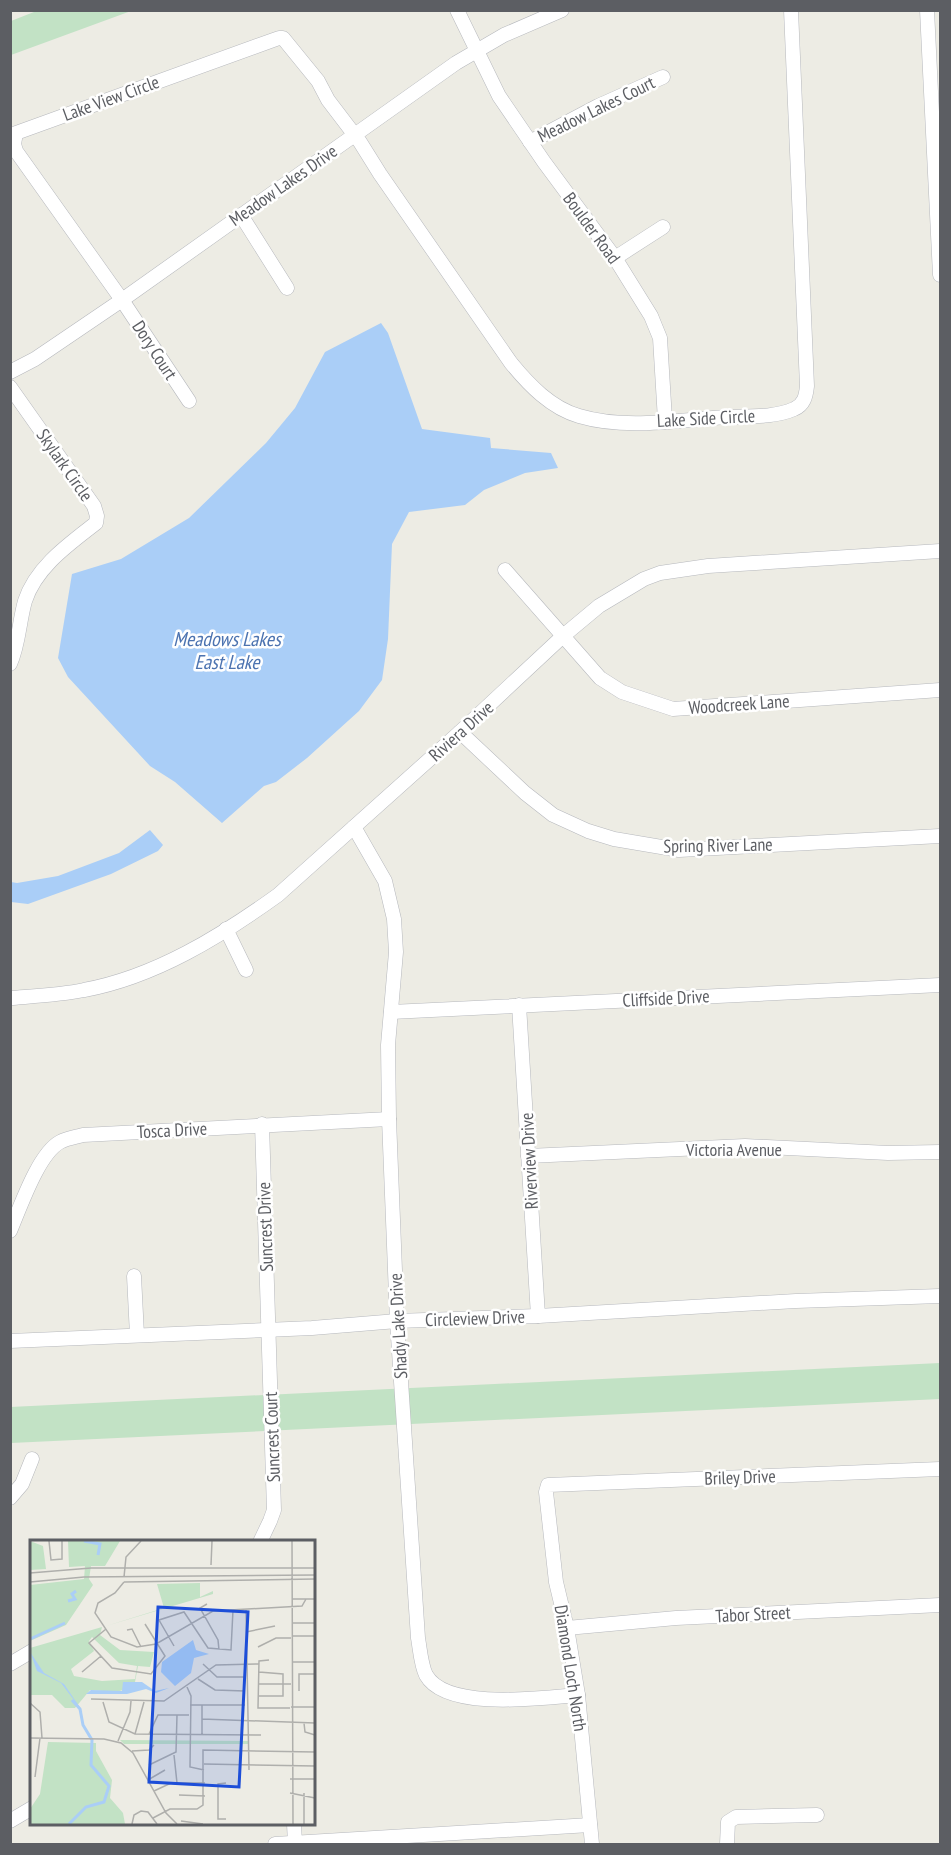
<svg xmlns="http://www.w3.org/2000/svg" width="951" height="1855" font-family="'PT Sans Narrow',sans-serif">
<rect width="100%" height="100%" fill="#edece4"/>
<g fill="#c2e2c5">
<path d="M39 10H131V11L11 55V21Z"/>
<path d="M940 1363V1399L11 1443 10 1407Z"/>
</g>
<g fill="#aacef7">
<path d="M381 323 388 333 422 429 490 438 491 448 551 453 558 468 525 473 484 490 465 505 409 512 392 544 388 639 382 680 359 711 307 758 276 782 264 786 222 823 175 782 150 766 68 677 58 658 72 574 121 559 189 518 266 443 295 408 325 352Z"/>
<path d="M150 830 163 845 158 851 111 874 28 904 11 902V882L17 883 58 876 119 853Z"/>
</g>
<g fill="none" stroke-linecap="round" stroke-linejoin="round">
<g stroke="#b6b8bd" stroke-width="15">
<g id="minor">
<path d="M457 10 499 96 544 162 615 258 651 316 660 338 665 420"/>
<path d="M927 10 940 275"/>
<path d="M530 142 598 106 663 77"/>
<path d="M241 215 287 288"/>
<path d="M615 258 663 227"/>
<path d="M10 372 35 359 122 300 456 63 504 35 562 10"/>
<path d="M10 387 94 506 97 516 96 523C69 544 36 567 25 601 19 622 19 644 10 664"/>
<path d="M189 401 122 300 16 151 14 144 16 133 279 38H283L318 81 328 100 360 142 380 174 511 363C529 385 551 408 579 416 626 430 678 420 726 417 747 416 774 418 794 409 804 405 806 396 807 386L791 10"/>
<path d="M505 570 600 678 622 692 673 709 940 690"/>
<path d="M460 732 525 793 553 815 588 831 614 839 679 850 940 836"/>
<path d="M354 827 385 881 394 919 396 952 388 1045 389 1119 397 1321 418 1638C420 1649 421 1665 426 1675 446 1711 542 1698 578 1695"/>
<path d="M226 929 246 970"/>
<path d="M10 998C35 996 60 995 84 990 155 977 221 936 278 895L460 732 563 636 599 606 644 579 660 573 708 566 940 551"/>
<path d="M519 1005 538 1316"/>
<path d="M391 1012 940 985"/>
<path d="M528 1156 745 1146 888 1153 940 1152"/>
<path d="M10 1231C20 1208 38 1154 60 1142 67 1138 76 1137 83 1135L389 1119"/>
<path d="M134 1276 137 1335"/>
<path d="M10 1341 312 1328 397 1321 538 1316 796 1301 940 1296"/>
<path d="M10 1498 22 1484 32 1459"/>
<path d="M260 1542 270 1521 274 1510 262 1124"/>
<path d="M567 1628 676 1618 940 1605"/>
<path d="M10 1664 32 1651"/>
<path d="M10 1821 32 1808"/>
<path d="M294 1824 295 1843"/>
<path d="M275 1844 590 1825"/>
<path d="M592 1844 578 1695 567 1628 556 1582 546 1492 548 1485 940 1469"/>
<path d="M727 1844 728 1822 736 1817 817 1815"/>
</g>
</g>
<use href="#minor" stroke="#fff" stroke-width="14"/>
</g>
<g text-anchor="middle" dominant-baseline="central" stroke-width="5" stroke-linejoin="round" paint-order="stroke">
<g font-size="18" fill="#5c5e63" stroke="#fff">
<text transform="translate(111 98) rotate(-20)">Lake View Circle</text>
<text transform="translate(596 109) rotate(-26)">Meadow Lakes Court</text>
<text transform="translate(283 185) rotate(-35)">Meadow Lakes Drive</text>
<text transform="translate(592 228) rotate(54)">Boulder Road</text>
<text transform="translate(155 350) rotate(57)">Dory Court</text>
<text transform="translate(706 418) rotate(-3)">Lake Side Circle</text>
<text transform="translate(65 465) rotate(55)">Skylark Circle</text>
<text transform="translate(739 704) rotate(-4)">Woodcreek Lane</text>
<text transform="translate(461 731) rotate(-42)">Riviera Drive</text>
<text transform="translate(718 845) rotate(-1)">Spring River Lane</text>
<text transform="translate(666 998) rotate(-3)">Cliffside Drive</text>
<text transform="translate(172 1130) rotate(-3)">Tosca Drive</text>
<text x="734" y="1149">Victoria Avenue</text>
<text transform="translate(529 1161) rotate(-93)">Riverview Drive</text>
<text transform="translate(265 1227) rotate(-92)">Suncrest Drive</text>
<text transform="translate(475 1318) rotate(-2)">Circleview Drive</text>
<text transform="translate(398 1326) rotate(-93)">Shady Lake Drive</text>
<text transform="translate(272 1437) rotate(-92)">Suncrest Court</text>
<text transform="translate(740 1477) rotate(-2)">Briley Drive</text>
<text transform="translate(753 1614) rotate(-3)">Tabor Street</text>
<text transform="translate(571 1668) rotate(81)">Diamond Loch North</text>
</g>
<g font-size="20" font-style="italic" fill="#4c73b0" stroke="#fff">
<text x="227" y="639">Meadows Lakes<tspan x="227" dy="23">East Lake</tspan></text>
</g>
</g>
<g transform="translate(30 1540)">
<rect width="285" height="285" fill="#edece4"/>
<path d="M0 1 13 6 16 29 0 30ZM38 1H90L75 26H61L59 39 63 45 36 85 0 101V45L54 39 55 26 39 27ZM170 43V57L183 51V54L76 86 134 68 127 44ZM72 87 70 95 90 110 124 112 120 127 108 126 105 142H93V150L86 152 60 150 45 168H35L22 155H0V108ZM62 97 89 123 107 126 105 139 72 141 44 136 41 129 64 111 59 101ZM90 200 218 201V204H94ZM18 202 66 203V211L82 240 80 258 93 273 95 284H0V269L10 254Z" fill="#c2e2c5" fill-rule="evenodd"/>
<path d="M163 100 166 110 179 114 164 118 161 133 145 146 131 132 132 122ZM0 112 14 133 34 144 53 172 31 143 7 131ZM93 142H112L125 151 139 148 126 153 116 149 97 154H56L61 150 92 151Z" fill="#aacef7"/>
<path fill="none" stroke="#aacef7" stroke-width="3" d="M54 1 70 4 68 15M38 61 45 59 42 54 46 51M0 99 35 83M39 284 56 267 74 262 79 246 61 225 62 200 53 185 50 169 42 160"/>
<path fill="none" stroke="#afafac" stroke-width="1.5" d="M19 1 21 20 32 19V1M262 1 263 284M181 25 182 1M0 33 61 28H285M94 37 96 17 111 1M0 42 54 37 285 35M94 42 85 53 68 63 65 73 81 97 107 107 126 104 183 71 272 66 276 59M94 42 285 39M262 59H285M177 64 170 68 188 100 189 110M216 69 219 230M262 83H285M76 89 59 103 82 128 121 134 135 116 115 84M97 90 102 89 111 107M216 92 245 86M262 96H285M144 106 129 80 154 72 178 108 201 110 203 70M228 107 246 98H261M239 120 229 121 228 168H260M262 122H285M173 124 187 137H215M52 132 71 116M168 139 185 150 215 151M229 144H261M157 147 161 156 160 227 174 230M269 151V134H285M228 156H253V134L229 132M61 159 134 161 186 125 229 124M73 162 79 182 105 194 231 195M0 163 10 172 12 198M160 165H215M172 165V194M261 167H285M172 179 285 183M274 183 275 192 285 195M105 194 114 162M119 194 128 175H159M0 198 74 199 91 203 103 213 136 273 147 284M88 201 100 172 101 161M102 211 119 210 124 205M144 215 147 243M174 224 285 226M119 225 146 212 147 175M5 237 10 198M260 239H285M118 240 135 230M124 251 141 243H175M260 253 285 258M149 255 175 256M123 278 140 269H167L173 265V210L285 212M196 279H188V244L196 243M151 281 173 284M102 284 104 275 111 271 118 272 127 284M274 284V253"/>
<path fill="#1d4ed8" fill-opacity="0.15" stroke="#1d4ed8" stroke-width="3" d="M128 67 218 72 209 247 119 242Z"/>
<rect width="285" height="285" fill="none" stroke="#5c5e63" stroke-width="3"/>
</g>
<rect width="951" height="1855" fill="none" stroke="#5c5e63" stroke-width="24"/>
</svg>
